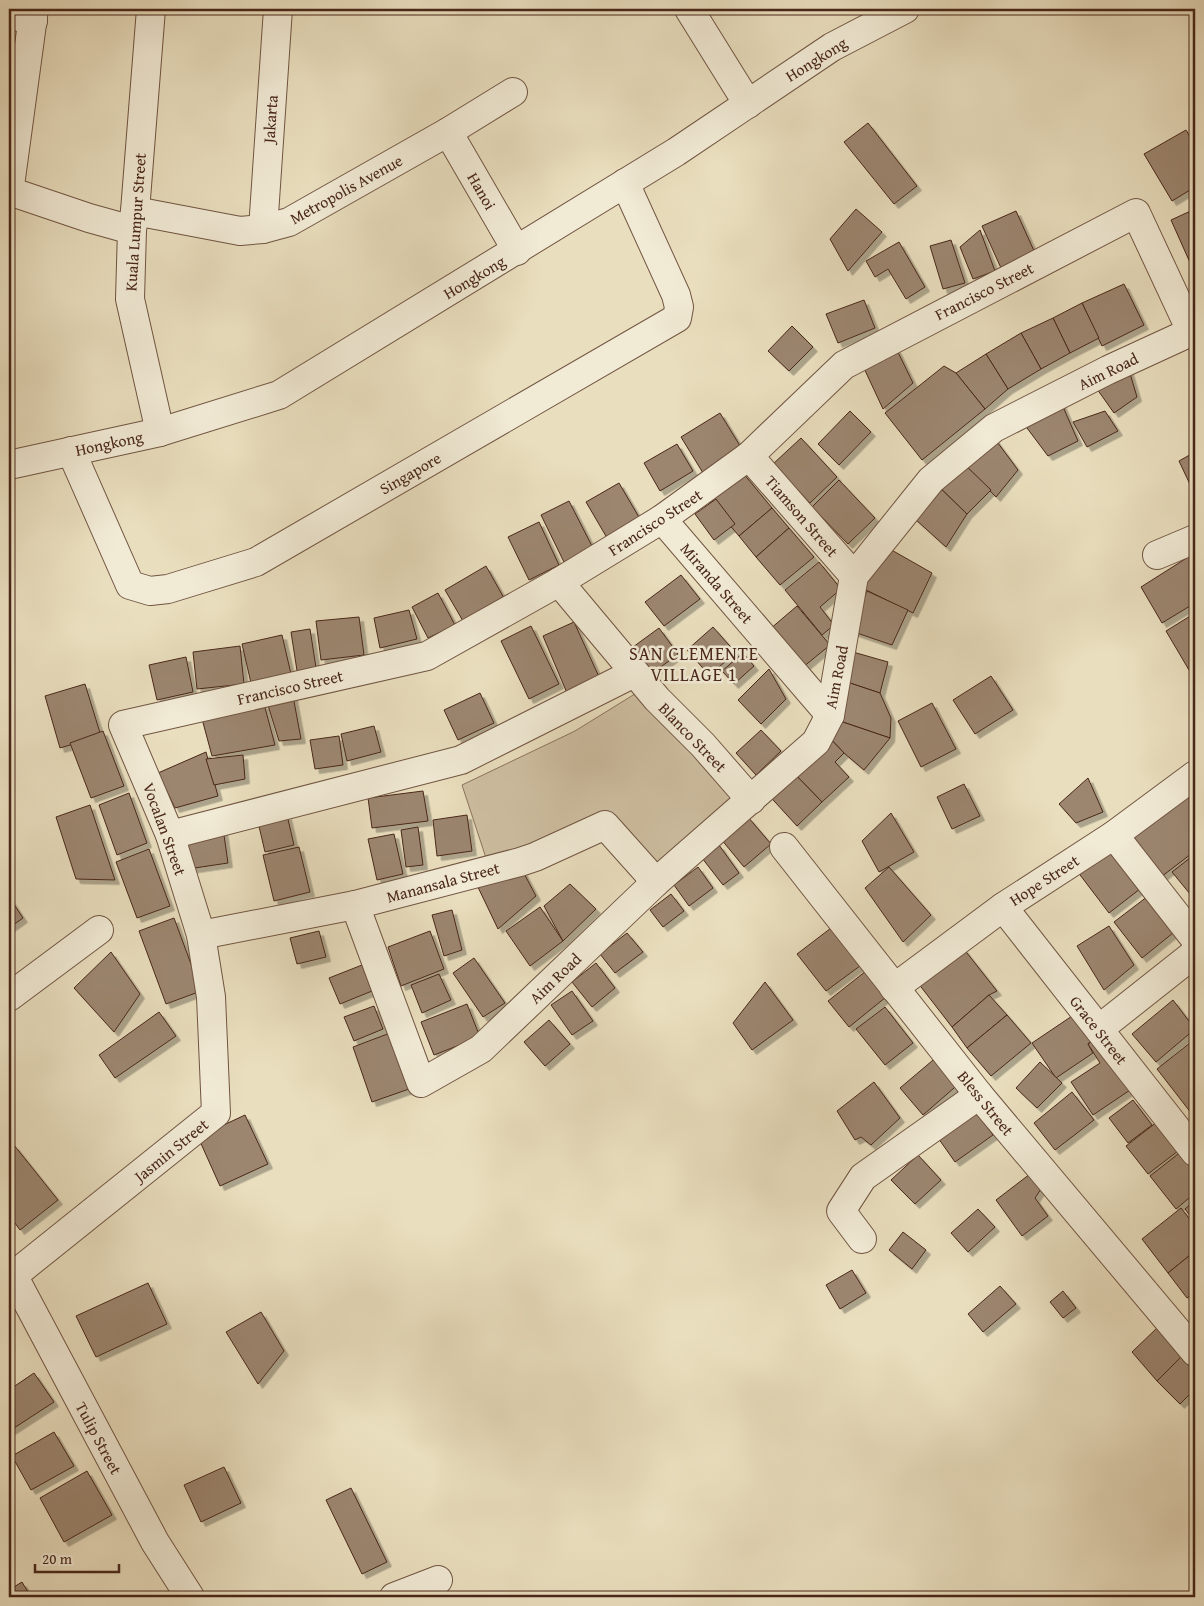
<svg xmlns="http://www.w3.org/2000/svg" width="1204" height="1606" font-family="'Gentium Book Plus',serif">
<defs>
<filter id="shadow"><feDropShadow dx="4.5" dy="4.5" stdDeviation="0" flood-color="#0004"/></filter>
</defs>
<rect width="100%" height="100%" fill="#e9debe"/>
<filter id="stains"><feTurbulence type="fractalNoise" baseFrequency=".004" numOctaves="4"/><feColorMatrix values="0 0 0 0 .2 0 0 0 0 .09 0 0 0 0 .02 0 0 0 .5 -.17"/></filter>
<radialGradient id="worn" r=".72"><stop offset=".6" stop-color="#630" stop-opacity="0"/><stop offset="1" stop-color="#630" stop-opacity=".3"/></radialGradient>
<path fill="#cebfa2" stroke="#8c735e" d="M638 692 739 795 667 860 654 863 608 813 488 864 462 785 575 731Z"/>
<g fill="#9c866f" stroke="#492719" filter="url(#shadow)">
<path d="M868 123 917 186 894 204 844 142Z"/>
<path d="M1186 130 1195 145V187L1172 201 1144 154Z"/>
<path d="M856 209 882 232 848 271 830 239Z"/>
<path d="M1195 209V266L1192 267 1171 220Z"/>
<path d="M1016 211 1035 253 1001 268 982 226Z"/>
<path d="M980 230 995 271 973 279 960 247Z"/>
<path d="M951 240 965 283 943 289 930 246Z"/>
<path d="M899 242 925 287 906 299 888 269 875 277 866 261Z"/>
<path d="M1124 284 1144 325 1102 346 1082 303Z"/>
<path d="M864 300 875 328 838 343 826 314Z"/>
<path d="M1082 303 1099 338 1070 353 1053 318Z"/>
<path d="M1053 318 1070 353 1041 369 1021 333Z"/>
<path d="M792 326 813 347 789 371 768 351Z"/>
<path d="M1021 333 1041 369 1008 389 986 354Z"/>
<path d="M896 348 913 383 883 409 862 364Z"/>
<path d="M986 354 1008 389 985 409 956 373Z"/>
<path d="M944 366 956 373 985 409 922 460 885 413Z"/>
<path d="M1129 370 1137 397 1114 413 1097 389Z"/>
<path d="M1057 393 1078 441 1048 456 1018 416Z"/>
<path d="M850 411 871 432 839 465 818 444Z"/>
<path d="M1105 411 1118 431 1087 447 1073 422Z"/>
<path d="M720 413 742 449 703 473 681 437Z"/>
<path d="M989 431 1018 470 996 497 959 459Z"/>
<path d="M801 438 837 477 810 503 773 464Z"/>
<path d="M677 444 693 471 660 491 644 463Z"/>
<path d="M1195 452V495L1179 461Z"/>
<path d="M959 459 991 490 967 514 936 484Z"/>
<path d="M743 473 772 508 739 536 710 502Z"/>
<path d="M839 480 875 518 848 544 812 507Z"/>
<path d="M619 483 643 524 610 543 586 502Z"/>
<path d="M936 484 967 514 946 547 904 509Z"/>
<path d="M716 499 735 524 714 540 695 514Z"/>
<path d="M569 501 593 548 564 562 541 515Z"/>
<path d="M772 508 789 528 756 557 739 536Z"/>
<path d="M539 522 559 565 529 580 508 537Z"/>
<path d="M789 528 814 557 780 585 756 557Z"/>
<path d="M881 544 932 573 913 613 858 586Z"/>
<path d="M1193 554 1195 558V603L1162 623 1141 587Z"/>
<path d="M819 562 841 589 820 607 834 625 822 635 785 590Z"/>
<path d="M486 566 504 598 463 621 445 590Z"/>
<path d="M681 575 700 599 664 626 645 602Z"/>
<path d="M867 591 908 610 892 645 851 631Z"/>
<path d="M438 593 455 625 428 638 412 607Z"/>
<path d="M797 606 830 645 802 668 770 629Z"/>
<path d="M409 610 417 639 380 648 374 618Z"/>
<path d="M1195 613V666L1189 670 1166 631Z"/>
<path d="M359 617 364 655 321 660 316 621Z"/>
<path d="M574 622 600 679 567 693 543 636Z"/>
<path d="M531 626 559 684 529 699 501 641Z"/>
<path d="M713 627 736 653 709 675 687 650Z"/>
<path d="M659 628 678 654 653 673 633 647Z"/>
<path d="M310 629 317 674 298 677 291 632Z"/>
<path d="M282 635 291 674 251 683 242 644Z"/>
<path d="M240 646 244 684 197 689 193 652Z"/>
<path d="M853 652 888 662 880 693 838 679Z"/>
<path d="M743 653 754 666 734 684 722 671Z"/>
<path d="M186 657 193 692 157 700 149 665Z"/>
<path d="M769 669 786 699 761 724 738 700Z"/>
<path d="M991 676 1013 710 975 734 953 700Z"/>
<path d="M838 679 880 693 891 718 890 738 825 716Z"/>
<path d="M85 684 101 736 60 748 45 696Z"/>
<path d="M480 693 494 723 458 740 444 710Z"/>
<path d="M293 696 301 739 279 741 267 702Z"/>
<path d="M932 703 956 749 921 767 898 721Z"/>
<path d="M264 704 275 745 212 756 201 715Z"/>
<path d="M825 716 890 738 864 770 844 753 824 732Z"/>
<path d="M374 726 381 752 347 761 341 734Z"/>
<path d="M761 730 781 751 756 775 736 753Z"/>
<path d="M103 731 124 786 91 798 70 743Z"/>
<path d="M824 732 844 753 835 762 849 777 822 802 789 768Z"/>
<path d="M339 736 343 765 315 769 310 740Z"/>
<path d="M206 752 218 796 175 808 158 773Z"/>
<path d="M243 755 245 779 214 785 206 759Z"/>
<path d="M789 768 822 802 797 826 765 791Z"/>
<path d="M1088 778 1103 812 1076 823 1059 804Z"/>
<path d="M1195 781V851L1161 877 1125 830Z"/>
<path d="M964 784 980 816 952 829 937 797Z"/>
<path d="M423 791 428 821 372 828 368 798Z"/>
<path d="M129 793 147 843 117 855 99 805Z"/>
<path d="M90 805 115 880 76 879 56 817Z"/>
<path d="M891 813 914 852 879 872 862 841Z"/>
<path d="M287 815 294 845 265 852 258 822Z"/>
<path d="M467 815 472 851 437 856 433 820Z"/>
<path d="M748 817 771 844 744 867 721 839Z"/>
<path d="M418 827 423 865 406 867 401 830Z"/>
<path d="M223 828 228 863 188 869 183 834Z"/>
<path d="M394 834 403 874 377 880 368 839Z"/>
<path d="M1115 836 1149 882 1109 913 1074 867Z"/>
<path d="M719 845 739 873 723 885 702 858Z"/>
<path d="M299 847 310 892 274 901 263 855Z"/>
<path d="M149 849 170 906 137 918 116 862Z"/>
<path d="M1195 854V900L1172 872Z"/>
<path d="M519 864 536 896 498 929 476 883Z"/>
<path d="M698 867 713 888 689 906 674 885Z"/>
<path d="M889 867 931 915 903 942 865 888Z"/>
<path d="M570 884 596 909 563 941 544 906Z"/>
<path d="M1156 890 1183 925 1142 958 1114 922Z"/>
<path d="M671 894 684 911 663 927 650 910Z"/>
<path d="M9 897 23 918 9 928Z"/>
<path d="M540 907 563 941 530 966 506 931Z"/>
<path d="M452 910 462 950 444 956 432 915Z"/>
<path d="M174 918 201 991 166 1004 139 931Z"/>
<path d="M835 925 864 963 826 991 797 954Z"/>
<path d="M1109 926 1134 965 1104 990 1077 946Z"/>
<path d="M319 931 326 957 297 964 290 938Z"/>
<path d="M430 931 444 969 401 986 388 947Z"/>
<path d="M627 933 643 952 615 973 600 954Z"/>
<path d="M963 948 997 991 989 995 952 1027 918 983Z"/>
<path d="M111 952 140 994 114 1032 74 988Z"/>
<path d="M474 958 505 1003 483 1017 453 973Z"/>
<path d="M596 963 615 988 592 1007 572 982Z"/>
<path d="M362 965 372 991 340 1004 329 978Z"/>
<path d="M871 967 891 993 849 1027 828 1001Z"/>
<path d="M439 974 451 1000 422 1013 411 985Z"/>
<path d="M765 982 793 1020 752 1050 733 1023Z"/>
<path d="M572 991 593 1021 572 1035 551 1005Z"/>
<path d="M989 995 1007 1015 967 1048 952 1027Z"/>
<path d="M1173 1000 1195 1029 1156 1062 1132 1034Z"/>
<path d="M467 1004 480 1037 434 1055 421 1022Z"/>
<path d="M374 1006 383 1029 354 1041 344 1017Z"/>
<path d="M885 1007 913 1043 885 1065 856 1029Z"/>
<path d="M159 1012 176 1036 115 1078 99 1055Z"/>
<path d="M1078 1012 1094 1037 1088 1044 1093 1053 1056 1078 1032 1043Z"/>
<path d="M1007 1015 1031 1043 991 1076 967 1048Z"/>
<path d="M549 1020 570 1044 545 1066 524 1042Z"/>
<path d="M390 1033 409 1089 372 1102 353 1047Z"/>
<path d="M1105 1033 1139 1084 1093 1115 1071 1082 1100 1063 1088 1044Z"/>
<path d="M1195 1039V1118L1157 1069Z"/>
<path d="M939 1055 962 1081 923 1115 900 1088Z"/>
<path d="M1040 1062 1062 1083 1037 1108 1016 1088Z"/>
<path d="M874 1082 900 1118 871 1145 861 1137 855 1140 837 1111Z"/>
<path d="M1072 1092 1094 1120 1055 1150 1034 1123Z"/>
<path d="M1133 1100 1152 1125 1128 1143 1109 1118Z"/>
<path d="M973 1108 993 1135 955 1162 936 1135Z"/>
<path d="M245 1115 268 1164 220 1186 198 1137Z"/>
<path d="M1157 1122 1178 1151 1148 1174 1126 1146Z"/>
<path d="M14 1145 58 1200 20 1230 9 1215V1149Z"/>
<path d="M1187 1147 1195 1157V1193L1176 1209 1150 1176Z"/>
<path d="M918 1155 941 1180 915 1204 891 1180Z"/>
<path d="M1030 1174 1041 1189 1035 1198 1048 1216 1022 1236 996 1200Z"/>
<path d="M1195 1200V1222L1185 1209Z"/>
<path d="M1181 1208 1195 1226V1251L1168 1273 1142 1239Z"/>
<path d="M978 1209 995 1227 968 1252 951 1233Z"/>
<path d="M903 1232 926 1250 912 1269 889 1250Z"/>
<path d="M1195 1251V1292L1187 1298 1168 1273Z"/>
<path d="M852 1270 866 1293 840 1309 826 1285Z"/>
<path d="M148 1283 167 1324 96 1357 76 1316Z"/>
<path d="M1000 1286 1016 1304 983 1332 968 1314Z"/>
<path d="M1063 1291 1076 1308 1063 1318 1050 1302Z"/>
<path d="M261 1312 284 1351 258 1384 226 1332Z"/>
<path d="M1157 1328 1183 1355 1157 1381 1132 1352Z"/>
<path d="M1183 1355 1195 1368V1389L1180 1404 1157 1381Z"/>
<path d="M34 1373 54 1402 11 1430 9 1427V1390Z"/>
<path d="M54 1432 74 1466 31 1490 12 1456Z"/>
<path d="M224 1467 241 1503 201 1522 184 1485Z"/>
<path d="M87 1471 112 1515 64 1542 40 1498Z"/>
<path d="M351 1488 387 1562 362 1574 326 1500Z"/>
<path d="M22 1582 31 1597H9V1590Z"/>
</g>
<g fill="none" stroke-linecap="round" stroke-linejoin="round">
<g stroke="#715542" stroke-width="30">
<g id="street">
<path d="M151 9 135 211 132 230 130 299 160 432"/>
<path d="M689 9 748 104"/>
<path d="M9 14 33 21"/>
<path d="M448 132 517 251"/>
<path d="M9 191 89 218 132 230"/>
<path d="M9 193 34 9"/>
<path d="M135 211 240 231 263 229 289 222 448 132 513 92"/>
<path d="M263 229 278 9"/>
<path d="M71 451 130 585 150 591 168 589 256 562 677 318 679 307 676 295 625 183"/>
<path d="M749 456 854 576"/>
<path d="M9 465 160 432 279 395 676 152 832 47 905 9"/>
<path d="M662 519 830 715"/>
<path d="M1157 555 1195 539"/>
<path d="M559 582 657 699 703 745 751 800"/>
<path d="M170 835 461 760 634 673"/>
<path d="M1114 835 1195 939"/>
<path d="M784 847 979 1095 1195 1352"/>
<path d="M355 905 421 1083 481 1049 656 882 816 742 830 715 854 576 931 480 994 428 1108 370 1195 330"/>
<path d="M1003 907 1195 1152"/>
<path d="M201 935 355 905 520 862 535 857 605 825 656 882"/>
<path d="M894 988 1003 907 1114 835 1195 775"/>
<path d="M9 997 99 930"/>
<path d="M1099 1029 1195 953"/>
<path d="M862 1239 841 1211 863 1177 979 1095"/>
<path d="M13 1275 155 1542 190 1597"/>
<path d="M9 1279 216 1113 211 997 201 935 170 835 123 725 427 656 559 582 662 519 749 456 844 365 1136 213 1191 331"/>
<path d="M394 1597 438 1580"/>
</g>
</g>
<use href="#street" stroke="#f1ead5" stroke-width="28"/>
</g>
<g text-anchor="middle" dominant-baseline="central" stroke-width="5" stroke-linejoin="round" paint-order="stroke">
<g font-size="16" fill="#492719" stroke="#f1ead5">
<text transform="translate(816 59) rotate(-32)">Hongkong</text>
<text transform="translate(270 119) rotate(-86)">Jakarta</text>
<text transform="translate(346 189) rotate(-29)">Metropolis Avenue</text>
<text transform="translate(482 191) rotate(60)">Hanoi</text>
<text transform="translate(135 222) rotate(-86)">Kuala Lumpur Street</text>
<text transform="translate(474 277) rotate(-31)">Hongkong</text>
<text transform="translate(984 291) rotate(-27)">Francisco Street</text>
<text transform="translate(1108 371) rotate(-26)">Aim Road</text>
<text transform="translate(109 443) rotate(-12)">Hongkong</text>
<text transform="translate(410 473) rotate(-30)">Singapore</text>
<text transform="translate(802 516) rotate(49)">Tiamson Street</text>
<text transform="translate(655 522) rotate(-33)">Francisco Street</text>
<text transform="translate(717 583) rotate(49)">Miranda Street</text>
<text transform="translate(836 677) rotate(-79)">Aim Road</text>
<text transform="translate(290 687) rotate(-13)">Francisco Street</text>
<text transform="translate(693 737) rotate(46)">Blanco Street</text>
<text transform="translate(165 829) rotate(70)">Vocalan Street</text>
<text transform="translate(1044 880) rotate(-33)">Hope Street</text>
<text transform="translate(443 882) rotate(-15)">Manansala Street</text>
<text transform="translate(555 978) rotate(-44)">Aim Road</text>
<text transform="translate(1099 1030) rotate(52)">Grace Street</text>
<text transform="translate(986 1103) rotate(51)">Bless Street</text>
<text transform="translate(171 1150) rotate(-39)">Jasmin Street</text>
<text transform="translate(99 1438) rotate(62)">Tulip Street</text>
</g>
<g font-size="18" letter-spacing="1" fill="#492719" stroke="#f1ead5">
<text x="694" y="653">SAN CLEMENTE<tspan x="694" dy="21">VILLAGE 1</tspan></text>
</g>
</g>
<rect width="1204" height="1606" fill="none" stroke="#e9debe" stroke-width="30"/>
<rect x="10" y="10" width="1184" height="1586" fill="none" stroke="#492719" stroke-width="2.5"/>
<rect x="15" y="15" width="1174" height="1576" fill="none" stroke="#492719"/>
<path d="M35 1564v8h84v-8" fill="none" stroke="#492719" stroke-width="2.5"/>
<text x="42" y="1564" font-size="15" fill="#492719" stroke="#f1ead5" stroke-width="4" paint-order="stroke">20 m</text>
<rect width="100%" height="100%" filter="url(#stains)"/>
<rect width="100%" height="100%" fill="url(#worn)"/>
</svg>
